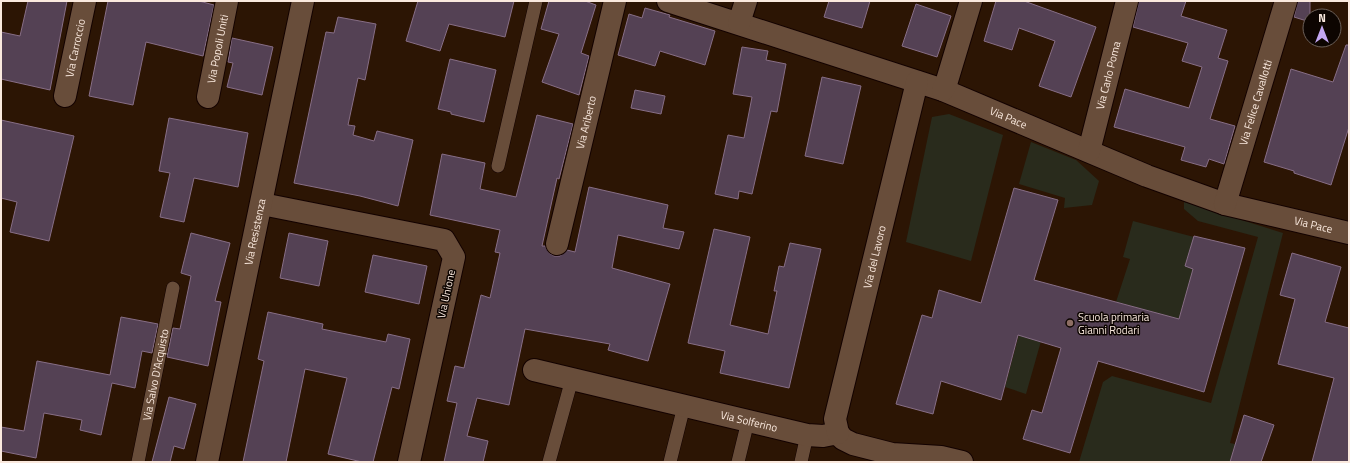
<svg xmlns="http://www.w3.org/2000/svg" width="1350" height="463" font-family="'Titillium Web',sans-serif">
<rect width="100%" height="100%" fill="#2c1504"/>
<g fill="#292b1c">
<path d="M949 114 1003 135 971 261 906 242 932 117Z"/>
<path d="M1031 142 1076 160 1099 181 1092 205 1064 208 1065 198 1019 184Z"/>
<path d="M1184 202 1283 233 1230 443 1235 444 1230 462H1079L1103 382 1112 376 1211 403 1258 237 1198 221 1184 209Z"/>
<path d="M1133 221 1194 237 1185 265 1193 269 1179 319 1116 302 1130 259 1123 257Z"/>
<path d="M1023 319 1045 327 1026 394 1005 387Z"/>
</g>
<g fill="#544154" stroke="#876e86">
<path d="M28 1H67L50 90 1 79V32L20 36Z"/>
<path d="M108 1H199L214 5 203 56 146 42 133 105 89 96Z"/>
<path d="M418 1H514L505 37 449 24 440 51 406 41Z"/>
<path d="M549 1H585L596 5 581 53 589 56 579 95 542 82 559 34 541 29Z"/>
<path d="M829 1H870L862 28 824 17Z"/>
<path d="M996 1H1024L1096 27 1071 97 1039 86 1055 41 1019 28 1012 50 984 41Z"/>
<path d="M1139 1H1186L1181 16 1227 30 1218 58 1228 61 1210 119 1235 126 1224 164 1209 159 1206 167 1181 160 1185 147 1114 127 1125 89 1189 108 1202 67 1182 61 1188 43 1133 27Z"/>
<path d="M1298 1H1310V22L1294 17Z"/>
<path d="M916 4 951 16 937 57 902 46Z"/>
<path d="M645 8 670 15 669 17 715 31 705 65 660 51 655 66 618 55 629 14 642 18Z"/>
<path d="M338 17 376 24 365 80 358 78 348 125 355 126 353 135 374 141 377 131 413 140 398 206 360 196 294 183 326 32 334 33Z"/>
<path d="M232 38 273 47 262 95 227 87 233 63 228 62Z"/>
<path d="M1346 45H1349V127L1331 185 1294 173V171L1264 162 1291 69 1333 82Z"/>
<path d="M742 47 768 51 766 60 786 64 777 112 771 111 752 194 739 191 738 199 715 194 728 135 744 138 752 97 733 94Z"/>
<path d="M450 59 496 70 484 122 451 114V112L438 109Z"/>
<path d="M822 77 861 86 843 164 805 156Z"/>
<path d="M635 90 665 96 661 114 631 108Z"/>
<path d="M537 115 573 124 559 179 557 178 542 246H545L549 253 554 256H560L567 250 575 252 589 187 668 205 663 228 684 232 679 249 618 235 612 268 670 284 648 361 608 350 610 344 525 329 509 405 477 398 467 436 488 441 483 462H444L457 403 447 401 455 366 464 368 481 295 490 298 500 253 495 252 500 230 430 215 442 154 485 163 480 189 516 197Z"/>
<path d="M169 118 248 133 238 187 194 178 184 222 160 217 170 173 159 171Z"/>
<path d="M1 120 74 136 49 241 10 232 17 202 1 198Z"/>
<path d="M1014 188 1058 200 1034 280 1179 319 1193 269 1185 266 1194 236 1245 248 1204 392 1098 361 1070 453 1023 439 1032 410 1042 413 1061 348 1018 335 1001 400 941 381 933 414 896 404 922 315 932 318 939 290 981 303Z"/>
<path d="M714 229 750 237 730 325 768 334 777 291H774L779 266 784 267 790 243 821 249 789 388 720 373 725 351 688 343Z"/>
<path d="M191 233 230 243 215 301 221 302 208 366 167 357 173 328 180 329 191 276 181 273Z"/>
<path d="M289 233 328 241 319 286 280 278Z"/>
<path d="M1292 253 1341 267 1325 322 1349 328V462H1312L1334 378 1278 364 1295 299 1280 295Z"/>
<path d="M373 255 427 266 419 304 365 292Z"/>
<path d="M268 312 323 324 322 329 386 342 388 334 410 339 399 389 392 387 373 462H362L328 454 347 378 305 369 286 462H243L264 361 258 359Z"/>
<path d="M121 317 158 324 152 353 142 351 135 388 112 383 101 435 80 430 82 420 44 413 36 458 1 451V427L24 431 37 361 110 375Z"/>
<path d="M169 397 196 404 184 449 174 446 170 462H152Z"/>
<path d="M1244 415 1274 425 1261 462H1230Z"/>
</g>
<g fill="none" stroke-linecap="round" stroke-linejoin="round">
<g stroke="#130200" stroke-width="14">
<g id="lane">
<path d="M498 166 536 1"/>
<path id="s1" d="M138 462 173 288"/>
<path d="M549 462 572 379"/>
<path d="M670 462 684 406"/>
<path d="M738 462 748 421"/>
<path d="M801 462 807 435"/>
</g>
</g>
<g stroke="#130200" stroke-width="24">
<g id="street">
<path id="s2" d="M668 1 943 90 1147 176 1225 204 1349 233"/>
<path d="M739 23 746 1"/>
<path d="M943 90 946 84 971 1"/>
<path id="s3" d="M65 96 85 1"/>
<path id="s4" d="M208 97 227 1"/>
<path id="s5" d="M1089 151 1127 1"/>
<path d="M262 204 444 240 454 257 409 462"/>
<path id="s6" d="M1225 204 1286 1"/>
<path id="s7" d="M557 244 615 1"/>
<path id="s8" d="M534 370 807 435 823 436 838 433 843 439 853 444 892 454 941 457 962 462"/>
<path id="s9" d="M838 433 835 419 917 82"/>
<path id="s10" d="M207 462 303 1"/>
</g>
</g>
<use href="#lane" stroke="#684d3a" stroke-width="13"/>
<use href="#street" stroke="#684d3a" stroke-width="22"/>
</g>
<circle fill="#8d6e63" stroke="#0d0501" stroke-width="1.5" cx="1070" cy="323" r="4"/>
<g text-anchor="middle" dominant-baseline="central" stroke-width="3" stroke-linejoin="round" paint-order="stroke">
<g font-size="11" fill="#fae9de" stroke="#0d0501">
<text stroke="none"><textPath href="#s3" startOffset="49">Via Carroccio</textPath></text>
<text stroke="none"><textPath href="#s4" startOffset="49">Via Popoli Uniti</textPath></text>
<text stroke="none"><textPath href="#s5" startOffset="78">Via Carlo Poma</textPath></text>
<text stroke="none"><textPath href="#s6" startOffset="106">Via Felice Cavallotti</textPath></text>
<text stroke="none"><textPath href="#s2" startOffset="360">Via Pace</textPath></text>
<text stroke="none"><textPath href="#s7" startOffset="125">Via Ariberto</textPath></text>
<text stroke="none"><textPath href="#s2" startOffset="684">Via Pace</textPath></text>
<text stroke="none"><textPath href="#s10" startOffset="235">Via Resistenza</textPath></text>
<text stroke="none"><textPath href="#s9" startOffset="181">Via del Lavoro</textPath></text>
<text transform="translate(446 294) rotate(-78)">Via Unione</text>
<text stroke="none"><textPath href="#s1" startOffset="89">Via Salvo D'Acquisto</textPath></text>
<text stroke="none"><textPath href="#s8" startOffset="221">Via Solferino</textPath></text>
</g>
<g font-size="11" fill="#fae9de" stroke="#0d0501" text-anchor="start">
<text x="1078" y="317">Scuola primaria<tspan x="1078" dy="13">Gianni Rodari</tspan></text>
</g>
</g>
<rect width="1350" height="463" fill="none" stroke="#fae9de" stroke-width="4"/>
<g transform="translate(1322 28)"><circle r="19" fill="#0d0501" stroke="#6c6059"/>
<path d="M0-3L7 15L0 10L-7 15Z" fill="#c3a7f2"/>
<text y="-6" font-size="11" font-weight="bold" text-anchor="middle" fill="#fae9de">N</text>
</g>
</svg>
